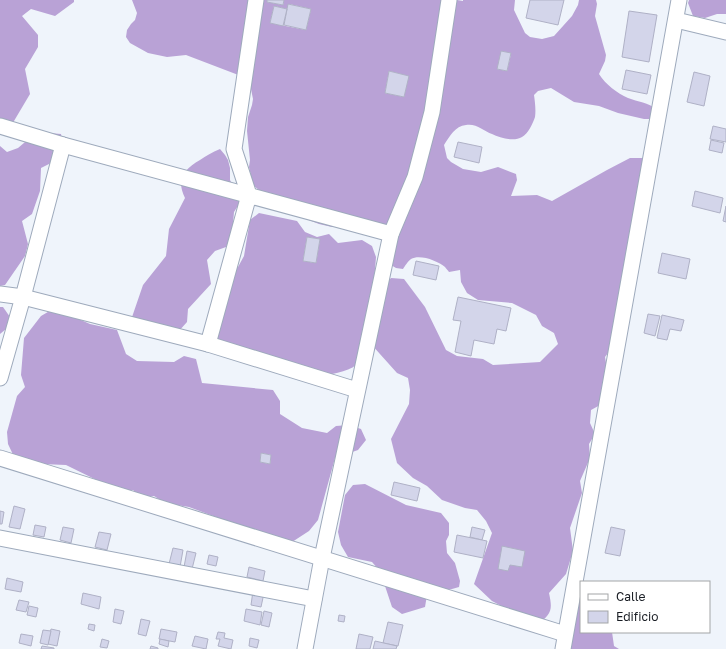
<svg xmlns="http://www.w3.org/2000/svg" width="726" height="649" font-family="'Golos Text',sans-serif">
<rect width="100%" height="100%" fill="#eff4fb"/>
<g fill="#b9a2d6" fill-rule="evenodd">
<path d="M0 0H74V2L55 16 31 9 22 16 38 35V47L25 69 30 94 11 126 0 128Z"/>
<path d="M132 0H267V2L283 5 284 0H457L463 1V0H515L514 10 525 33 530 37 542 39 554 36 572 16 578 5 579 0H596L597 4 595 16 606 55 605 61 599 74C606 85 617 93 628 98 638 102 648 102 657 110L651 119H644L618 113 599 106 574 102 551 88 538 91 534 95C535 102 536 110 535 117 533 123 528 134 522 137 514 142 500 138 492 134 484 131 476 123 466 125 455 126 450 136 444 145L447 158 451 162 463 169 481 172 498 167 516 174 517 180 511 196 537 195 552 201 607 170 630 158H642L652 181 633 278V303L620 337 605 357 609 380 602 404 591 410 590 423 595 434 589 444 590 458 580 481 582 493 570 528 573 551 566 574 549 593C553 611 551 614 537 625L492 601 474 584 492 533 486 521 477 510 465 508 442 500 427 486 413 478 397 463 391 439 409 404 410 390 408 378 397 373 371 344 383 288 391 278 404 279 425 307 446 350 457 356 483 359 493 365 540 362 558 344 554 333 542 326 536 315 512 303 478 300 467 293 461 282 460 270 449 272C448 270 446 269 445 267 438 261 420 254 411 259 408 261 405 266 403 269L396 268 391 265 386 260 381 240 376 235 359 226 332 227 319 224 306 219 265 195 254 186 252 180 249 167 250 160 247 131 248 117 252 105 253 99 250 84 241 76 186 55 167 57 148 53 130 43 126 37 127 30 131 24 135 20 137 13ZM289 4 311 9 306 30 270 23 274 6 287 9ZM511 54 507 71 497 69ZM389 71 408 76 404 97 385 93Z"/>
<path d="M689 0H726V14H717L705 18 693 16 688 3Z"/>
<path d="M37 132 61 134 63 145V157L41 168 40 191 32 214 22 221 28 244 25 256 5 285 0 286V146L7 152 18 148Z"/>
<path d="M220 149 225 155 228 160 230 168V180L241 201 234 212 232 235 226 247 215 251 207 260 211 284 188 309 187 322 178 332 131 320 143 285 166 256 169 229 185 198C176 179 183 170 200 160 206 156 212 152 220 149Z"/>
<path d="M259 213 297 221 305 232 317 237 329 234 338 243 362 240 372 246 376 257 373 296 366 331 360 344 361 357C360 360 358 363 356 365 348 372 328 375 318 376L220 347 216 335 224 270 238 267 244 256 250 220ZM307 237 320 239 316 263 303 261Z"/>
<path d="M0 307H3L10 317 6 329 0 334Z"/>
<path d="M53 309 74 317 90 324 117 330 126 354 137 361 174 362 184 356 196 359 202 383 273 390 280 401V414L302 428 327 433 336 426 349 425 361 429 366 440 358 450 335 458 318 520 309 531 289 544 189 507 165 503 154 496 142 498 133 490 121 492 66 465 17 463 8 444 7 432 17 396 25 387 21 375 24 338 41 316ZM261 453 271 455 270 464 260 462Z"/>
<path d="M365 484 406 505 441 513 449 523V535L446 541 447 553 455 563 460 581 459 587 452 589 426 591 427 595 425 607 402 614 392 607 380 571 372 562 348 557 341 545 338 532 345 495 353 485Z"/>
<path d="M575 581 581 582V632H612L614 646 619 649H566L564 604 566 590Z"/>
</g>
<g fill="#d3d5ea" stroke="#afb1c6">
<path d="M267 0H284L283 5 267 2Z"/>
<path d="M530 0H564L558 25 526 18Z"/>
<path d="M288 4 311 9 306 30 284 25Z"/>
<path d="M274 6 287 9 283 26 270 23Z"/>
<path d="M629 11 657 15 649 62 622 57Z"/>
<path d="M501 51 511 53 507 71 497 69Z"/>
<path d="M626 70 651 75 647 94 622 89Z"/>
<path d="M389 71 409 76 404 97 385 93Z"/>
<path d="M694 72 710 76 704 106 687 102Z"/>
<path d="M713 126 726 129V142L710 139Z"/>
<path d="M711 140 724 143 722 153 709 150Z"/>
<path d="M458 142 482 147 479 163 454 157Z"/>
<path d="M695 191 723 198 720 213 692 206Z"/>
<path d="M726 206V222L723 221Z"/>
<path d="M307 237 320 239 316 263 303 261Z"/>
<path d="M662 253 690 259 686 279 658 273Z"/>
<path d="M416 261 439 266 436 280 413 275Z"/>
<path d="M458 297 511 308 506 331 497 329 494 344 474 340 471 356 455 352 461 321 453 320Z"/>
<path d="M648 314 660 316 655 336 644 333Z"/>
<path d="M662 315 684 320 681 331 670 329 667 340 657 338Z"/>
<path d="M261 453 271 455 270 464 260 462Z"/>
<path d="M394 482 420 488 417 501 391 495Z"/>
<path d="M14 506 25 509 20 529 9 527Z"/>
<path d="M0 511 4 512 2 524H0Z"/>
<path d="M35 525 46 527 44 537 33 535Z"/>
<path d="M63 527 74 529 71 543 60 540Z"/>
<path d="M472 527 485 530 482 540 470 537Z"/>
<path d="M611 527 625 530 620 556 605 553Z"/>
<path d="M99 532 111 534 107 550 95 547Z"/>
<path d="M457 535 487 541 483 558 454 552Z"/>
<path d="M502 546 525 551 522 567 510 565 508 571 498 569Z"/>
<path d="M173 548 183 550 180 567 169 564Z"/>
<path d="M187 551 196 553 192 569 184 567Z"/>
<path d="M209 555 218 557 216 566 207 564Z"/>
<path d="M249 567 265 571 263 581 247 577Z"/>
<path d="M7 578 23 582 21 592 5 589Z"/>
<path d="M253 591 264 593 261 607 251 605Z"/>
<path d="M83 593 101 597 99 609 81 604Z"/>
<path d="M19 600 29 602 26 612 16 610Z"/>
<path d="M29 606 38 608 36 617 27 615Z"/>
<path d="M115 609 124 611 121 624 113 622Z"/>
<path d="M246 609 262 612 260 625 244 621Z"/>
<path d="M264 611 272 613 269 627 261 625Z"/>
<path d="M339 615 345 616 344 622 338 621Z"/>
<path d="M141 619 150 621 146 636 138 634Z"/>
<path d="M388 622 403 625 398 646 383 643Z"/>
<path d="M89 624 95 625 94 631 88 629Z"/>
<path d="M51 629 60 631 57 646 48 644Z"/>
<path d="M161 629 177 632 175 642 159 639Z"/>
<path d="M43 630 51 631 48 645 40 643Z"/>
<path d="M218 632 225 633 224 638 233 640 231 649 218 646 220 639H216Z"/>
<path d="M21 634 33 636 31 646 19 643Z"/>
<path d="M359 634 373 637 370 649H356Z"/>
<path d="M195 636 208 639 206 649 192 646Z"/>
<path d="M250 638 259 640 257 648 249 646Z"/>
<path d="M102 639 109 641 107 648 100 647Z"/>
<path d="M160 639 169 641 168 647 159 644Z"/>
<path d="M375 641 397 646 396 649H373Z"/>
<path d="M42 646 54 648V649H41Z"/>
<path d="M151 646 158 648V649H150Z"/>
</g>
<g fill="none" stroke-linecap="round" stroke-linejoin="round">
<g stroke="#9eaabc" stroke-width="17">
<g id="minor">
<path d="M676 20 726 32"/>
<path d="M0 126 63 145 391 234"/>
<path d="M0 294 23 297 208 344 357 390"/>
<path d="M208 344 249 195 234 149 256 0"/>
<path d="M0 378 23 297 63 145"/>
<path d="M0 458 565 634"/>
<path d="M0 538 314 599"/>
<path d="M305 649 322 558 391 234 415 177 432 112 449 0"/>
<path d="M563 649 679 0"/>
</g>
</g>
<use href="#minor" stroke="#fff" stroke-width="15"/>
</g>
<rect x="580" y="581" width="130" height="52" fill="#ffffff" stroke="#a3a5a7"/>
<rect x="588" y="594" width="20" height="6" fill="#ffffff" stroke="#a3a5a7"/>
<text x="616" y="601" font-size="12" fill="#191d24">Calle</text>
<rect x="588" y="611" width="20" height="12" fill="#d3d5ea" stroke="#a3a5a7"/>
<text x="616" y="621" font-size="12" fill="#191d24">Edificio</text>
</svg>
